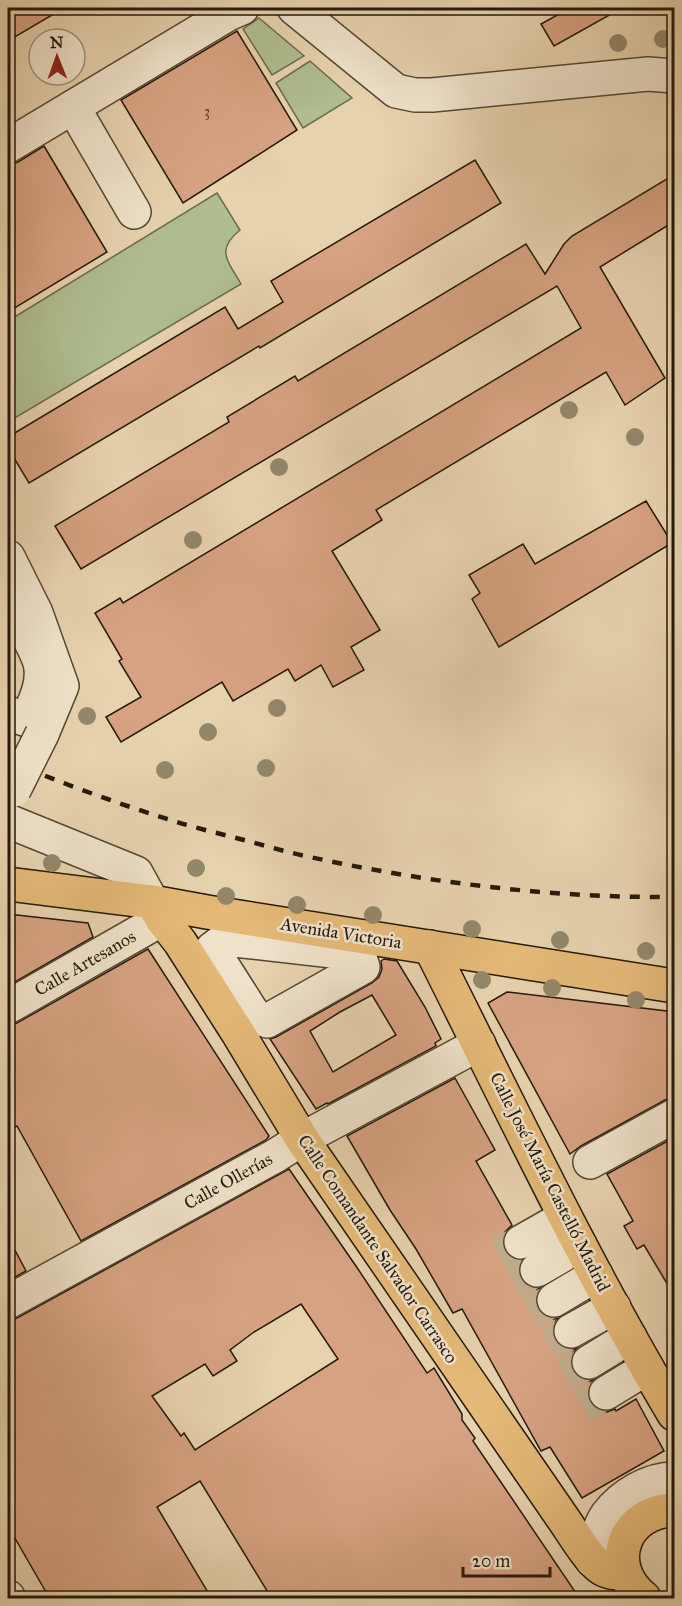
<svg xmlns="http://www.w3.org/2000/svg" width="682" height="1606" font-family="'IM FELL Great Primer',serif">
<rect width="100%" height="100%" fill="#e7d2ae"/>
<filter id="stains"><feTurbulence type="fractalNoise" baseFrequency=".00333" numOctaves="4"/><feColorMatrix values="0 0 0 0 .2 0 0 0 0 .09 0 0 0 0 .02 0 0 0 .5 -.17"/></filter>
<radialGradient id="worn" r=".72"><stop offset=".6" stop-color="#630" stop-opacity="0"/><stop offset="1" stop-color="#630" stop-opacity=".3"/></radialGradient>
<g fill="#afbd8f" stroke="#6a6b4c" stroke-width="1.5">
<path d="M259 18 304 56 272 75 243 29Z"/>
<path d="M310 61 352 98 303 128 276 83Z"/>
<path d="M217 193 240 230C215 250 228 261 241 284L8 422V321Z"/>
</g>
<g fill="#d7a282" stroke="#24190a" stroke-width="1.5" fill-rule="evenodd">
<path d="M8 8H64L8 41Z"/>
<path d="M570 8H622L554 46 541 24Z"/>
<path d="M237 31 297 130 183 203 121 100Z"/>
<path d="M44 146 107 252 8 312V165L18 162Z"/>
<path d="M475 160 501 203 260 348 259 346 29 483 8 448V437L225 307 238 329 283 302 271 281Z"/>
<path d="M675 174V221L600 267 665 378 625 405 606 372 376 510 382 520 332 551 380 630 351 647 364 670 333 687 321 665 295 681 288 669 233 701 222 682 121 742 106 717 141 697 119 661 122 659 95 613 120 598 123 603 581 328 557 286 81 569 55 526 229 422 227 417 295 376 298 381 526 244 545 274 564 244 572 236Z"/>
<path d="M646 501 672 543 499 647 472 599 480 593 469 575 523 544 535 564Z"/>
<path d="M8 914 88 923 93 937 8 986Z"/>
<path d="M148 949 269 1136 266 1140 81 1241 17 1126 8 1131V1026L17 1023Z"/>
<path d="M384 959 397 961 425 1007 441 1039 435 1043 436 1046 328 1104 327 1103 316 1109 270 1039 276 1037 372 983 379 977 382 969 381 961ZM372 995 396 1035 333 1072 310 1031 340 1012Z"/>
<path d="M507 992 675 1012V1097L665 1100 581 1146 570 1154 488 1003Z"/>
<path d="M455 1078 495 1150 476 1161 512 1225 505 1232 502 1241 505 1252 512 1258 521 1261 518 1271 521 1280 528 1286 536 1289 540 1288 537 1291 535 1300 538 1310 545 1317 554 1319 559 1318 555 1322 552 1330 555 1341 562 1347 570 1350 577 1348 572 1354 570 1363 573 1372 580 1378 589 1381 594 1380 589 1385 587 1393 590 1403 598 1410 607 1412 615 1409 616 1411 636 1399 664 1451 582 1498 550 1447 541 1451 462 1309 453 1313 416 1249 390 1210 347 1136Z"/>
<path d="M675 1137V1297L644 1245 637 1249 624 1226 633 1221 607 1174Z"/>
<path d="M289 1169 358 1269 427 1373 434 1368 462 1414V1420L475 1438 473 1441 580 1599H272L200 1481 157 1507 212 1599H50L8 1526V1321L17 1318ZM301 1304 338 1359 195 1450 184 1433 181 1436 152 1396 205 1364 213 1376 237 1361 230 1350 254 1332Z"/>
<path d="M8 1237 26 1271 8 1281Z"/>
</g>
<g fill="none" stroke-linecap="round" stroke-linejoin="round">
<g stroke="#c0ad8d" stroke-width="33" stroke-dasharray="33 16" stroke-linecap="butt">
<path d="M498 1254 521 1242"/>
<path d="M514 1283 537 1270"/>
<path d="M531 1312 554 1300"/>
<path d="M549 1345 571 1331"/>
<path d="M565 1376 589 1362"/>
<path d="M582 1406 606 1393"/>
</g>
<g stroke="#554733" stroke-width="36">
<g id="minor">
<path d="M294 8 396 91 415 95H432L648 74 674 76"/>
<path d="M73 107 134 212"/>
<path d="M8 146 228 14 242 8"/>
<path d="M8 557 36 613 62 686 42 734"/>
<path d="M8 623 17 616C24 631 40 654 41 669 43 687 33 705 27 720L8 713"/>
<path d="M8 821 136 873 152 902"/>
<path d="M225 939 359 954 363 967 267 1021 254 1015 212 949Z"/>
<path d="M8 1007 162 919"/>
<path d="M590 1162 674 1116"/>
<path d="M521 1242 565 1217"/>
<path d="M537 1270 580 1245"/>
<path d="M554 1300 596 1275"/>
<path d="M8 1302 275 1156 302 1139 479 1044"/>
<path d="M571 1331 614 1307"/>
<path d="M589 1362 630 1337"/>
<path d="M606 1393 647 1368"/>
<path d="M592 1560C595 1545 598 1528 607 1515 622 1495 649 1479 674 1479"/>
<path d="M8 1597V1598"/>
</g>
</g>
<g stroke="#24190a" stroke-width="36">
<g id="major">
<path d="M8 884 152 902 207 912 674 986"/>
<path d="M152 902 162 919 180 942 238 1033 302 1139 562 1517C572 1531 588 1559 601 1568 608 1573 616 1573 625 1573"/>
<path d="M430 947C509 1104 584 1263 674 1414"/>
<path d="M644 1598C604 1566 623 1511 674 1510"/>
</g>
</g>
<use href="#minor" stroke="#efe2ca" stroke-width="33"/>
<use href="#major" stroke="#e4b977" stroke-width="33"/>
<path stroke="#24190a" stroke-width="4.5" stroke-dasharray="10 10" stroke-linecap="butt" d="M8 761C62 783 118 804 174 821 195 828 218 833 240 839 263 845 286 852 310 857 430 883 552 898 674 897"/>
<g stroke="#554733" stroke-width="36" stroke-linecap="butt">
<path id="minor-bridge" d="M14 790 42 734"/>
</g>
<use href="#minor-bridge" stroke="#efe2ca" stroke-width="33"/>
</g>
<g fill="#93876a">
<circle cx="663" cy="39" r="9"/>
<circle cx="618" cy="43" r="9"/>
<circle cx="569" cy="410" r="9"/>
<circle cx="635" cy="437" r="9"/>
<circle cx="279" cy="467" r="9"/>
<circle cx="193" cy="540" r="9"/>
<circle cx="277" cy="708" r="9"/>
<circle cx="87" cy="716" r="9"/>
<circle cx="208" cy="732" r="9"/>
<circle cx="266" cy="768" r="9"/>
<circle cx="165" cy="770" r="9"/>
<circle cx="52" cy="863" r="9"/>
<circle cx="196" cy="868" r="9"/>
<circle cx="226" cy="896" r="9"/>
<circle cx="297" cy="905" r="9"/>
<circle cx="373" cy="915" r="9"/>
<circle cx="472" cy="929" r="9"/>
<circle cx="560" cy="940" r="9"/>
<circle cx="646" cy="951" r="9"/>
<circle cx="482" cy="980" r="9"/>
<circle cx="552" cy="988" r="9"/>
<circle cx="636" cy="1000" r="9"/>
</g>
<g text-anchor="middle" dominant-baseline="central" stroke-width="5" stroke-linejoin="round" paint-order="stroke">
<g font-size="15" fill="#513b28">
<text x="207" y="111">3</text>
</g>
<g font-size="18" fill="#24190a" stroke="#efe2ca">
<text transform="translate(341 933) rotate(9)">Avenida Victoria</text>
<text transform="translate(85 963) rotate(-30)">Calle Artesanos</text>
<text transform="translate(228 1181) rotate(-29)">Calle Ollerías</text>
<text transform="translate(550 1182) rotate(63)">Calle José María Castelló Madrid</text>
<text transform="translate(378 1249) rotate(56)">Calle Comandante Salvador Carrasco</text>
</g>
</g>
<rect width="682" height="1606" fill="none" stroke="#e7d2ae" stroke-width="30"/>
<rect x="9" y="9" width="664" height="1588" fill="none" stroke="#24190a" stroke-width="3"/>
<rect x="15" y="15" width="652" height="1576" fill="none" stroke="#24190a" stroke-width="1.5"/>
<g transform="translate(57 57) rotate(359)"><circle r="28" fill="#efe2ca" stroke="#9e927d" stroke-width="1.5"/>
<path d="M0-4.5L10 22L0 15L-10 22Z" fill="#8f2418"/>
<text y="-9" font-size="16" font-weight="bold" text-anchor="middle" fill="#24190a">N</text>
</g>
<path d="M463 1567v9h87v-9" fill="none" stroke="#24190a" stroke-width="3"/>
<text x="472" y="1567" font-size="18" fill="#24190a" stroke="#efe2ca" stroke-width="4.5" paint-order="stroke">20 m</text>
<rect width="100%" height="100%" filter="url(#stains)"/>
<rect width="100%" height="100%" fill="url(#worn)"/>
</svg>
